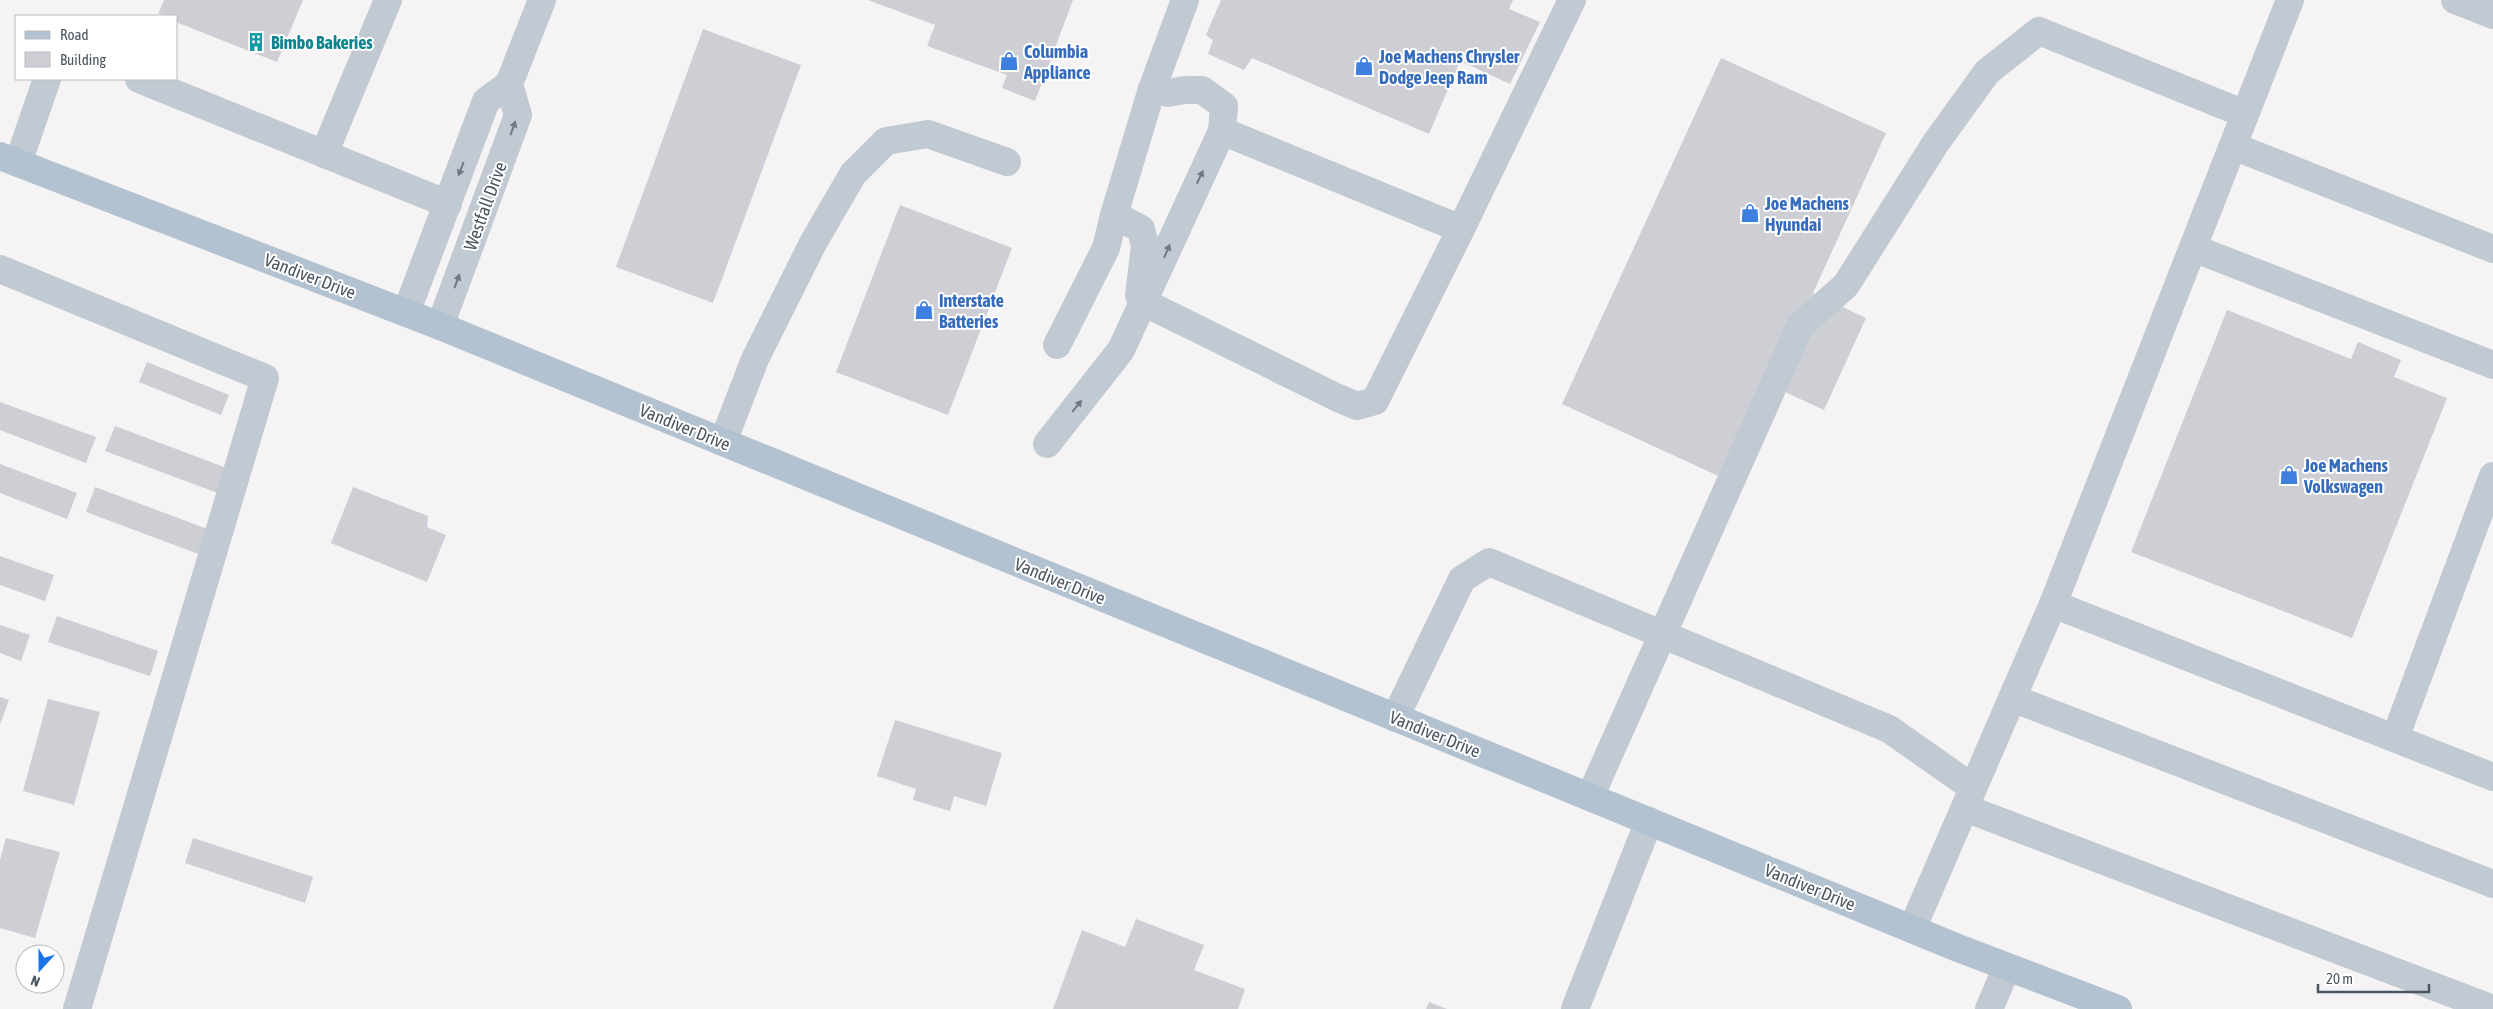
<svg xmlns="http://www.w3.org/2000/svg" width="2493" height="1009" font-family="'Asap Condensed',sans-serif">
<rect width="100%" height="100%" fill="#f5f3f3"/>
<g fill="#cdcfd5">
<path d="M164 0H303L277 62 176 22V16L158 14Z"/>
<path d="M868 0H1073L1035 101 1002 88 1007 75 927 46 935 25Z"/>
<path d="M1221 0H1513L1509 9 1540 22 1510 84 1460 61 1429 134 1252 58 1244 70 1208 54 1213 40 1206 35Z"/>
<path d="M703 29 801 65 713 303 616 267Z"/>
<path d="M1721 58 1886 133 1813 293 1866 318 1824 410 1770 385 1727 480 1562 404Z"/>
<path d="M900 205 1012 248 948 415 836 372Z"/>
<path d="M2227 310 2351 359 2358 342 2401 360 2394 377 2447 398 2352 638 2131 552Z"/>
<path d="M147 362 229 395 221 415 139 382Z"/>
<path d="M0 402 96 437 86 463 0 430Z"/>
<path d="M115 426 232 470 223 495 105 451Z"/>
<path d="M0 464 77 493 67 519 0 493Z"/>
<path d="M95 487 213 531 204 556 86 512Z"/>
<path d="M353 487 428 516 427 527 446 535 427 582 331 543Z"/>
<path d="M0 556 54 575 45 601 0 585Z"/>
<path d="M57 616 158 651 150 676 48 642Z"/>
<path d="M0 625 30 635 21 661 0 653Z"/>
<path d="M0 697 9 700 0 724Z"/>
<path d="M48 699 100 712 74 805 23 791Z"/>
<path d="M895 720 1002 753 986 806 954 796 950 811 913 800 916 789 877 776Z"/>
<path d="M6 838 60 852 35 938 0 928V860Z"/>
<path d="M193 838 313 877 305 903 185 863Z"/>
<path d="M1136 919 1204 945 1194 970 1245 989 1238 1009H1053L1082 930 1125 947Z"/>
<path d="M1429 1002 1447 1009H1426Z"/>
</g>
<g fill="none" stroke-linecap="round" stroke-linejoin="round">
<g stroke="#c1cad2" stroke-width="28">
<path d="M1185 0 1152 89 1114 215 1141 229 1145 246 1139 295 1145 303 1338 398 1357 406 1375 401 1461 229 1222 131"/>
<path d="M2455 0 2493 15"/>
<path d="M139 79 448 204"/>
<path d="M2233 146 2493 249"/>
<path d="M324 154 388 0"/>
<path d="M18 163 47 79"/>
<path d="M1461 229 1572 0"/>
<path d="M2193 248 2493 365"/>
<path d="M0 269 265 378 77 1009"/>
<path d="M406 313 486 101 509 84 542 0"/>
<path d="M440 326 518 115 509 84"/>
<path d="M1057 345 1106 248 1114 215"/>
<path d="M723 442 755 359 813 243 853 174 886 141 928 134 1007 162"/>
<path d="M1047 444 1121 350 1222 131 1224 106 1202 90H1185L1168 93 1152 89"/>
<path d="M2053 604 2290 0"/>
<path d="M2012 698 2493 884"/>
<path d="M1395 718 1462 579 1489 562 1889 729 1973 788"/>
<path d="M2395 738 2493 476"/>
<path d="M1590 797 1800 326 1846 285 1935 144 1987 72 2039 31 2245 114"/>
<path d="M1965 808 2493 1009"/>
<path d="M1912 929 2053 604 2493 777"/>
<path d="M1575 1009 1649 821"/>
<path d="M1989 1009 2007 967"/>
</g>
<path stroke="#b3c2d1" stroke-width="28" d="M0 156 440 326 1958 948 2118 1009"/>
</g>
<defs><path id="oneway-solid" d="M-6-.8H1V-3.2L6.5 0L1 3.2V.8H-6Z" transform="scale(1.25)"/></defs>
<g fill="#6e7983">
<use href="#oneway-solid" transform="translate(513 128) rotate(-70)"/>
<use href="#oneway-solid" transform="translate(461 169) rotate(111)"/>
<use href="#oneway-solid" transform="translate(1200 177) rotate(-65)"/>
<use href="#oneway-solid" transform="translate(1167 251) rotate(-67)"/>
<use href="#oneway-solid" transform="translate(457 281) rotate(-70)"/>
<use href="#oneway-solid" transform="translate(1077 406) rotate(-51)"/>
</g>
<defs>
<g id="building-bare" transform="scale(1.5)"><path d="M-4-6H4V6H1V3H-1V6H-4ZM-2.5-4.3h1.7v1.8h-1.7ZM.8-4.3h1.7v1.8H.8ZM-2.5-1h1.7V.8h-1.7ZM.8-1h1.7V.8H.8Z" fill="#0f9aa8" stroke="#fff" stroke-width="2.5" paint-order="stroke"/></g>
<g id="shop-bare" transform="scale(1.5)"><path d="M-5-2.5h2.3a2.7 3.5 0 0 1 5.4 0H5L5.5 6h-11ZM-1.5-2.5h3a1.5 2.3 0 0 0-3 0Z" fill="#3f7fe0" stroke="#fff" stroke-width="2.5" paint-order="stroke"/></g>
</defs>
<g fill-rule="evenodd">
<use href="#building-bare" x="256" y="42"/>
<use href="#shop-bare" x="1009" y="61"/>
<use href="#shop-bare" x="1364" y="66"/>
<use href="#shop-bare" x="1750" y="213"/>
<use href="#shop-bare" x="924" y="310"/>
<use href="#shop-bare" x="2289" y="475"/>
</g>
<g text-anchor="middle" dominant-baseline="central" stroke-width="4" stroke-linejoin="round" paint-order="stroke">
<g font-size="18" font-weight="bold" fill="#0d838f" stroke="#fff" text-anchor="start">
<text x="271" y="42">Bimbo Bakeries</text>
</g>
<g font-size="18" font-weight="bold" fill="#366cbe" stroke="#fff" text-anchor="start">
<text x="1024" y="51">Columbia<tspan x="1024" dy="21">Appliance</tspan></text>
<text x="1379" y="56">Joe Machens Chrysler<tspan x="1379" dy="21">Dodge Jeep Ram</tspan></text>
<text x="1765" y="203">Joe Machens<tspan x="1765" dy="21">Hyundai</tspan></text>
<text x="939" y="300">Interstate<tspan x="939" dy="21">Batteries</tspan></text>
<text x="2304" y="465">Joe Machens<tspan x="2304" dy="21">Volkswagen</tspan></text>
</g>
<g font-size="18" fill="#4a5661" stroke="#fff">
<text transform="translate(485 206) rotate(-70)">Westfall Drive</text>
<text transform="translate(310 276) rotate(21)">Vandiver Drive</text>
<text transform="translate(685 427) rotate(22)">Vandiver Drive</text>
<text transform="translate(1060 581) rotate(22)">Vandiver Drive</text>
<text transform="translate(1435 734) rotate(22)">Vandiver Drive</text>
<text transform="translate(1810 887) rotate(22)">Vandiver Drive</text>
</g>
</g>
<rect x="15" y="15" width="162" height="65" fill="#ffffff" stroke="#b7bbc0"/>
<rect x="25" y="31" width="25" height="8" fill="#b3c2d1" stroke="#b7bbc0"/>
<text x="60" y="40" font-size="15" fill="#4a5661">Road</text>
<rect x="25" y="52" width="25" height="15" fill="#cdcfd5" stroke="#b7bbc0"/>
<text x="60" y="65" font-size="15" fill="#4a5661">Building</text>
<g transform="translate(40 969) rotate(201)"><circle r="24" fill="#ffffff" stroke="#b7bbc0"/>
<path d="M0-4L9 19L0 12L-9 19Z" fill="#1a73e8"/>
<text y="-8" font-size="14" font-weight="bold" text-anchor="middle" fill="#4a5661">N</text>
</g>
<path d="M2318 984v8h111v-8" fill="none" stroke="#4a5661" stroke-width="2.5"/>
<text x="2326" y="984" font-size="15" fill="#4a5661" stroke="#ffffff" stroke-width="4" paint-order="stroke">20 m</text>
</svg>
